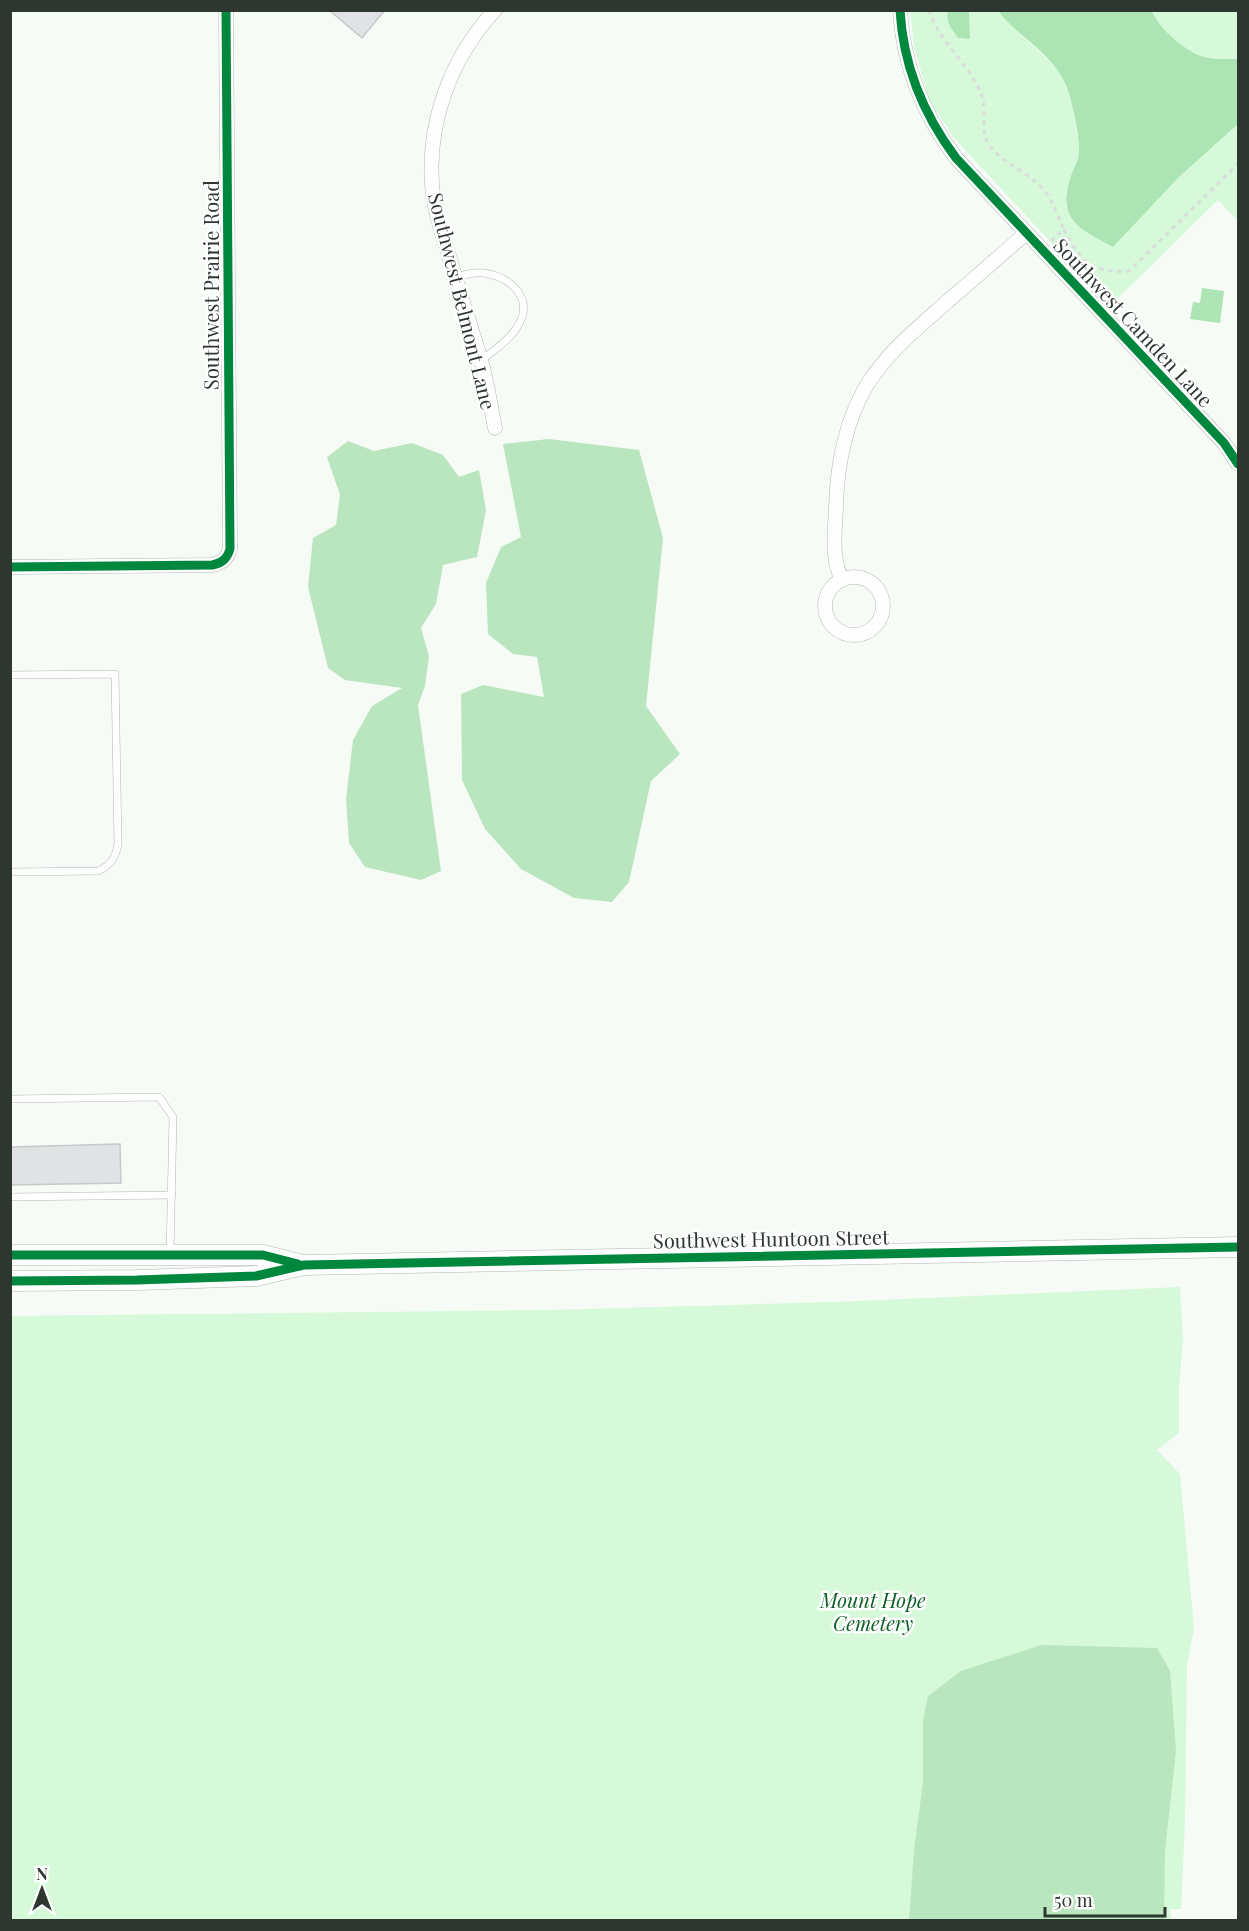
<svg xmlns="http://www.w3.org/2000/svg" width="1249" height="1931" font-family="'Playfair Display',serif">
<rect width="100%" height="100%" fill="#f6fbf6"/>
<g fill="#d6fad9">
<path d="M910 11H948C945 22 952 29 958 38L970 39 969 11H998L1006 21 1057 68 1067 86 1073 107 1080 155 1066 192V208L1178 178 1238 124V221L1218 200 1110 306 953 137 929 99 914 47Z"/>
<path d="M1152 11H1238V59C1225 59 1208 60 1196 54 1179 46 1159 28 1152 11Z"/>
<path d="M1180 1287 1183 1339 1179 1387V1433L1157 1450 1180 1474 1194 1628 1187 1666 1185 1821 1181 1909H1170L1171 1920H11L10 1316 550 1310 833 1302Z"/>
</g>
<g fill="#bae6bf">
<path d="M549 439 639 450 663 538 646 706 680 754 651 781 629 882 612 902 574 898 521 869 485 829 462 780 461 694 483 685 544 697 537 657 513 654 488 634 486 583 501 547 521 537 503 444Z"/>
<path d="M348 441 374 451 412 443 443 455 459 477 479 470 486 510 477 557 443 565 436 604 421 628 429 656 425 686 418 705 441 871 421 880 365 867 349 843 346 799 353 740 372 706 402 688 345 680 328 668 308 587 313 538 336 525 340 495 327 457Z"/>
<path d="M1041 1645 1157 1648 1170 1671 1176 1751 1165 1851 1164 1920H909L914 1850 923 1782V1720L928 1696 961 1671Z"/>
</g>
<g fill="#ade4b4">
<path d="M948 11H969L970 39 958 38C952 29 945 22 948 11Z"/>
<path d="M998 11H1152C1159 28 1179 45 1196 54 1208 60 1225 59 1238 59V124L1178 178 1113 247C1080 229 1057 220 1070 179 1072 171 1079 161 1079 153 1080 138 1072 99 1066 85 1053 54 1018 37 998 11Z"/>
<path d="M1202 288 1224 291 1220 323 1190 319 1193 302 1200 303Z"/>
</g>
<g fill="#e0e2e4" stroke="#c6c8cb" stroke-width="1.5">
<path d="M329 10H385L362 38Z"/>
<path d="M120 1144 121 1183 10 1185V1147Z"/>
</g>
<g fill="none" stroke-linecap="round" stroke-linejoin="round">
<g stroke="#b1b8b2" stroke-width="8">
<g id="lane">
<path d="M455 277C464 275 474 272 483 273 509 276 534 297 519 324 511 339 495 349 482 360"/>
<path d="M10 675 115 674 118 844C116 858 110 866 98 871L10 872"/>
<path d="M10 1099 159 1097 173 1117 170 1254"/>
<path d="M10 1197 172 1195"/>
</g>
</g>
<g stroke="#b1b8b2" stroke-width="15">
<g id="street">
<path d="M900 10C903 65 923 114 956 158L1224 443 1238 464"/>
<path d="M495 428C490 404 487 380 480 357 470 323 459 290 449 256 443 236 436 216 433 195 425 127 449 60 495 10"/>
<path d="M10 567 212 565C222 563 227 559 230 549L226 10"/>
<circle cx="854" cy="606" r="29"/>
<path d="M842 580C831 558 835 531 836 508 837 465 845 422 867 385 888 351 920 326 949 300 975 278 1000 256 1025 234"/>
</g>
</g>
<g stroke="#b1b8b2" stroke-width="21">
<g id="secondary">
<path d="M10 1255H263L299 1264"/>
<path d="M10 1281 137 1280 256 1276 304 1265 1238 1247"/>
</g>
</g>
<g stroke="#dbdddb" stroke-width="3" stroke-dasharray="4.5 4.5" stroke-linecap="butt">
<path d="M929 10C940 44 971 65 982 96 987 110 980 133 989 145 1003 163 1023 170 1039 185 1051 196 1057 214 1064 229"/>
<path d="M1051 241 1064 229C1079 260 1093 274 1129 271L1238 164"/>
</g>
<use href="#lane" stroke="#fefefe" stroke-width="7"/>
<use href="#street" stroke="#fefefe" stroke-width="14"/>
<use href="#secondary" stroke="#fefefe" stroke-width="20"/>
<g stroke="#fff" stroke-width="13">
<g id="cycleway">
<path d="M900 10C903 65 923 114 956 158L1224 443 1238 464"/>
<path d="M10 567 212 565C222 563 227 559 230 549L226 10"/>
<path d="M10 1255H263L298 1264"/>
<path d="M10 1281 137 1280 256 1276 304 1265 1238 1247"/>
</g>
</g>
<use href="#cycleway" stroke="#00873e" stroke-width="9"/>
</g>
<g text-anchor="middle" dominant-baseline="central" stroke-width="5" stroke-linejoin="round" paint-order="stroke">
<g font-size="20" fill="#2e372f" stroke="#fff">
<text transform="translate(210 285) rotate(-90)">Southwest Prairie Road</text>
<text transform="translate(463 301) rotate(76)">Southwest Belmont Lane</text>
<text transform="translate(1134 322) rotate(47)">Southwest Camden Lane</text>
<text transform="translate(771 1238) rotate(-1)">Southwest Huntoon Street</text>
</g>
<g font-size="20" font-style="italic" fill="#0d6025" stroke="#fff">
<text x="873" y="1599">Mount Hope<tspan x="873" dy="23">Cemetery</tspan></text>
</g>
</g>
<rect width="1249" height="1931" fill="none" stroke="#2e372f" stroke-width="24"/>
<g transform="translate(42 1889)" stroke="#ffffff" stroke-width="4.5" paint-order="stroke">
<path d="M0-4.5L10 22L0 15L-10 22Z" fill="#2e372f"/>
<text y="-9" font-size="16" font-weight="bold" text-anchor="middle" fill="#2e372f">N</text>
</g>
<path d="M1045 1907v9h120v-9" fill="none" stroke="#2e372f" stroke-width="3"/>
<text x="1054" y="1907" font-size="18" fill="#2e372f" stroke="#ffffff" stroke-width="4.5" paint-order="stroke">50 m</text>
</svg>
